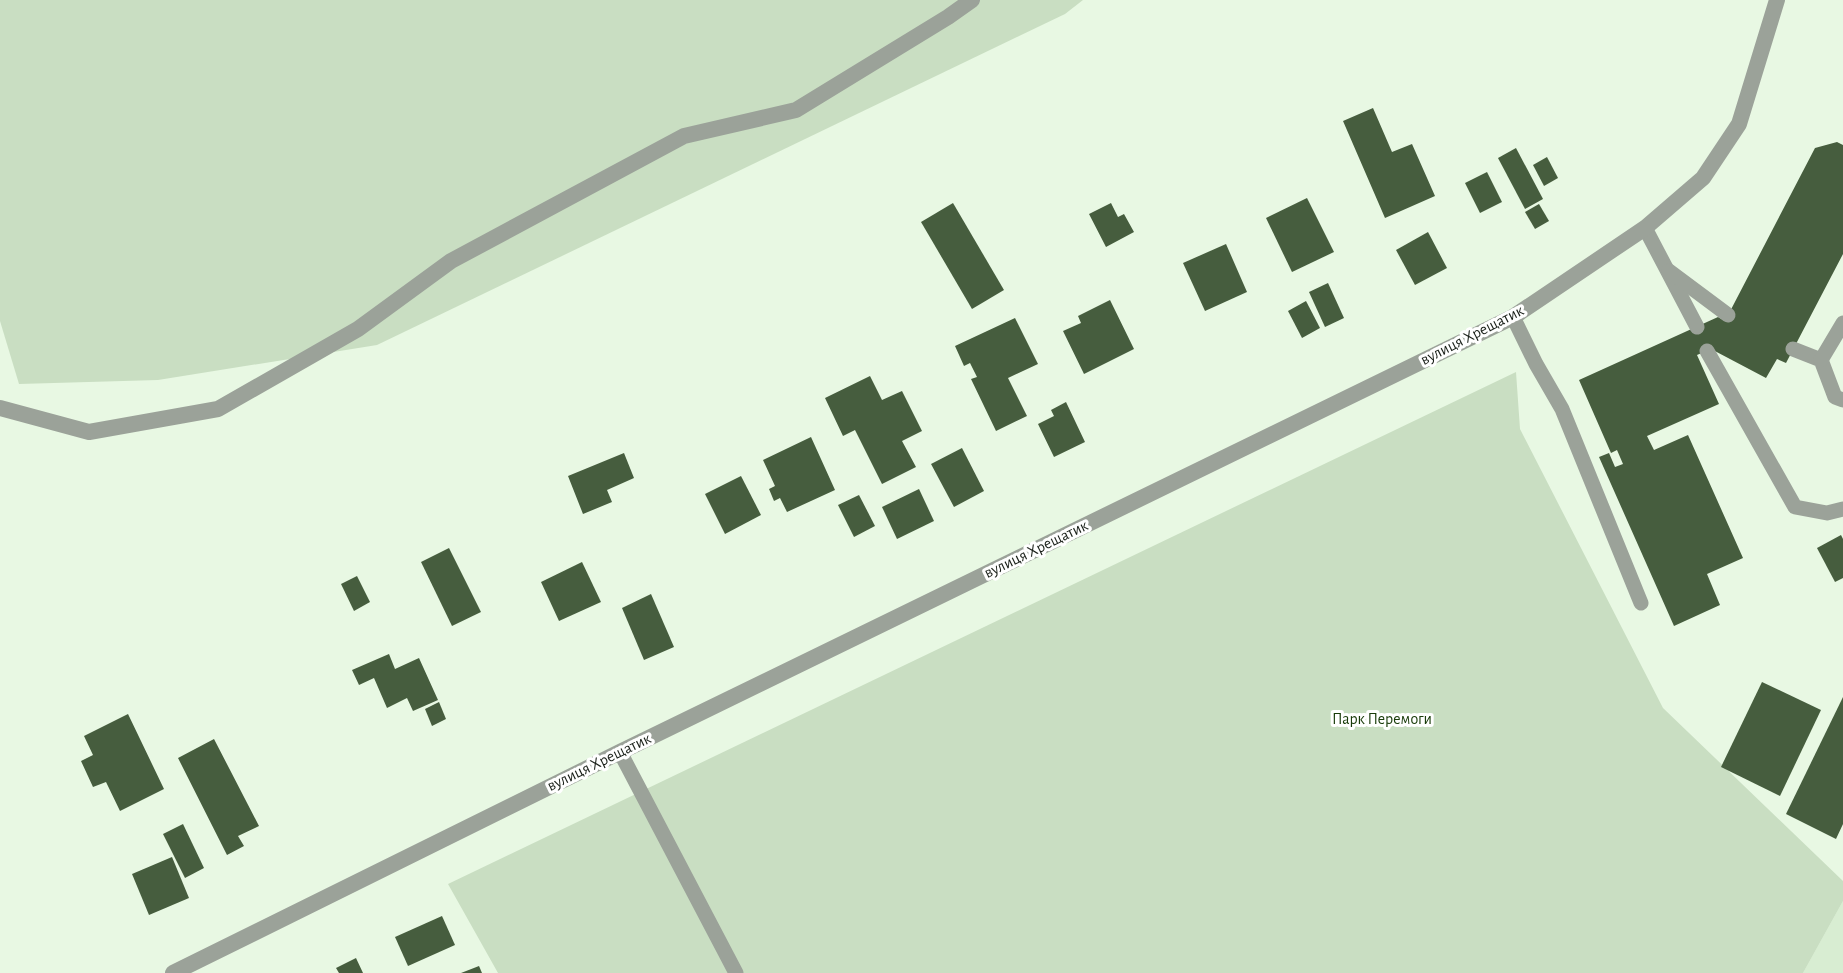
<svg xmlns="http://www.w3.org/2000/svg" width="1843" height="973" font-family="'Alegreya Sans',sans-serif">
<rect width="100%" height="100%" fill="#e8f8e3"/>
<path fill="#d8edd2" d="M1843 901V973H1803Z"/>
<g fill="#c9dec2">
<path d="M0 0H1083L1065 14 377 345 158 380 19 384 0 321Z"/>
<path d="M1516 372 1520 429 1663 708 1843 881V901L1803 973H498L448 884Z"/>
</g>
<g fill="#465d3e">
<path d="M1373 108 1392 152 1412 144 1435 196 1385 218 1343 121Z"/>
<path d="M1837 142 1843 145V254L1786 363 1777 359 1766 378 1711 349 1697 355 1719 404 1647 436 1654 450 1688 435 1743 558 1707 574 1720 605 1674 626 1599 457 1609 453 1615 467 1623 464 1617 450 1611 453 1579 380 1718 317 1725 321 1815 148Z"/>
<path d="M1516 148 1543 199 1525 209 1498 158Z"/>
<path d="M1547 157 1558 178 1544 186 1533 165Z"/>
<path d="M1487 172 1502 202 1480 213 1465 183Z"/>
<path d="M1307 198 1334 252 1292 272 1266 218Z"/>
<path d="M953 203 1004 290 972 309 921 222Z"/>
<path d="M1111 203 1118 217 1124 214 1134 232 1106 247 1089 214Z"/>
<path d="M1539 204 1549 221 1535 229 1525 212Z"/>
<path d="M1428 232 1447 268 1415 285 1396 250Z"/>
<path d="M1226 244 1247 292 1205 311 1183 263Z"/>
<path d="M1328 283 1344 318 1325 327 1309 292Z"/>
<path d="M1110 300 1134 349 1084 374 1063 331 1081 323 1078 316Z"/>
<path d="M1306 301 1320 328 1302 338 1288 311Z"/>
<path d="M1015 318 1038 364 1008 378 1027 416 996 431 971 379 977 377 970 363 964 366 955 346Z"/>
<path d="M870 376 882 400 902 391 922 431 902 441 916 467 882 484 855 430 843 436 825 398Z"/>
<path d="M1066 402 1085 442 1054 457 1038 424 1054 416 1051 410Z"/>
<path d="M811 437 835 490 787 512 780 498 774 501 769 489 775 486 763 460Z"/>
<path d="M962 448 984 491 954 507 931 464Z"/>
<path d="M624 453 634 478 607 490 612 502 583 514 568 476Z"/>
<path d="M741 476 761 515 725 534 705 494Z"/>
<path d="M919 489 934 521 897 539 882 507Z"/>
<path d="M859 495 875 526 854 537 838 505Z"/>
<path d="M1841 535 1843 539V578L1835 582 1817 548Z"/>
<path d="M449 548 481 612 452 626 421 562Z"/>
<path d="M582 562 601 602 559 621 541 582Z"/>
<path d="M357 576 370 602 354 611 341 584Z"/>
<path d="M651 594 674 647 644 660 622 608Z"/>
<path d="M389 654 395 669 419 658 438 700 413 711 407 698 387 708 374 678 359 685 352 670Z"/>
<path d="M1762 682 1821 710 1780 796 1721 767Z"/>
<path d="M1843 697V824L1836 839 1786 814Z"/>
<path d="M439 702 446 719 432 726 425 709Z"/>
<path d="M128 714 164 789 120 811 106 782 93 787 81 761 93 755 84 736Z"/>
<path d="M214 739 259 826 238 836 244 846 227 855 178 758Z"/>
<path d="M183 824 204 868 185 878 163 834Z"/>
<path d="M172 857 189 898 149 915 132 874Z"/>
<path d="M442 916 455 945 408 966 395 937Z"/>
<path d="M356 958 363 973H339L336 968Z"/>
<path d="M479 966 482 973H461Z"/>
</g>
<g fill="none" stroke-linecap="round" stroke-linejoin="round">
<g stroke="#9ba299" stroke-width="15">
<path d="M1645 228 1697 327"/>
<path d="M1669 271 1728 315"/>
<path d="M1513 317 1536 364 1562 409 1641 603"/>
<path d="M1793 349 1821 360 1835 397 1843 400"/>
<path d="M1707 351 1795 507 1827 513 1843 509"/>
<path d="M1821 360 1843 323"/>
<path d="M620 752 736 973"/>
</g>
<g stroke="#9ba299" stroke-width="16">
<path d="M0 408 89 432 218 409 358 329 451 261 684 136 796 110 948 17 972 0"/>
<path d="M173 973 620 752 1513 317 1645 228 1703 178 1739 124 1777 0"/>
</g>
</g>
<g text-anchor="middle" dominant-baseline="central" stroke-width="6" stroke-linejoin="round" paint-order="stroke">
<g font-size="16" fill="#171d16" stroke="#fff">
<text transform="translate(1472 335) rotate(-27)">вулиця Хрещатик</text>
<text transform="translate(1036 549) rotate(-26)">вулиця Хрещатик</text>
<text transform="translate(599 762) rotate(-26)">вулиця Хрещатик</text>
</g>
<g font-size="16" fill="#183b09" stroke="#fff">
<text x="1382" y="719">Парк Перемоги</text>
</g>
</g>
</svg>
